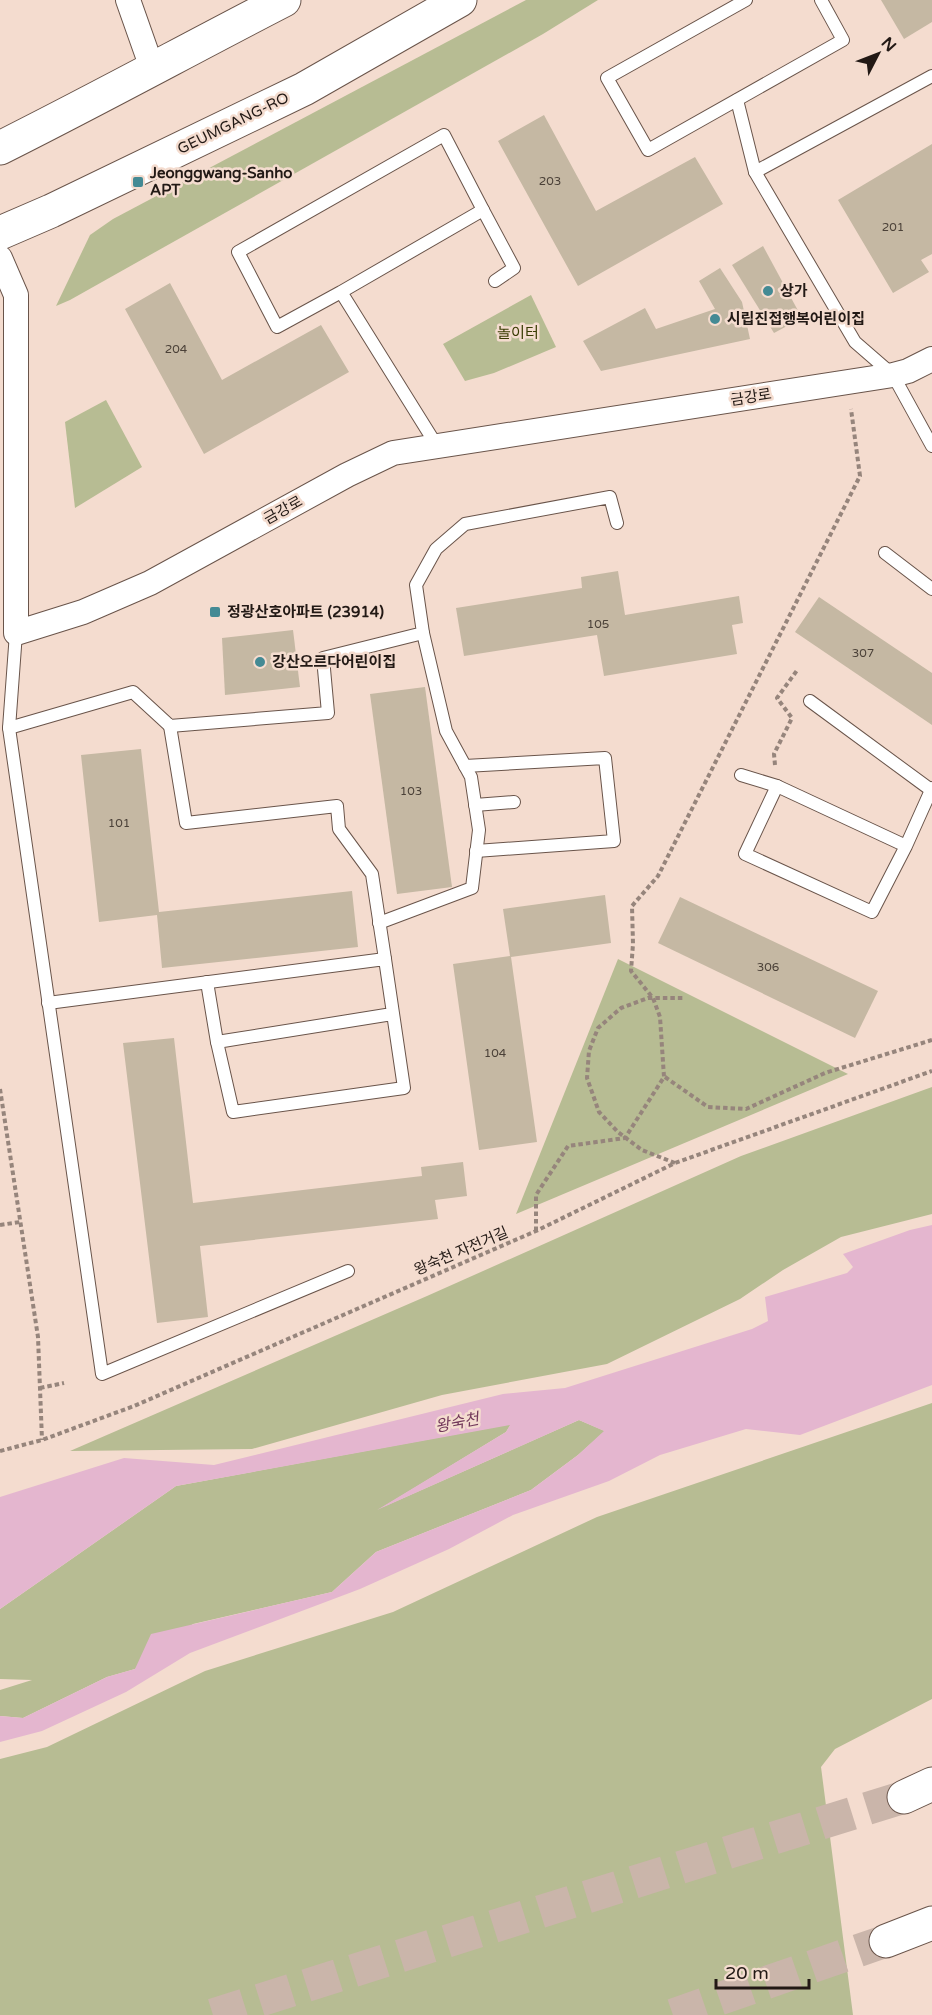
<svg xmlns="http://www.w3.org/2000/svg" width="932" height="2015" font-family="'Varela Round','Noto Sans KR',sans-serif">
<rect width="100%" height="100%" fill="#f4dccf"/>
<g fill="#b7bc93">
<path d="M526 0H598L543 34 70 300 56 306 90 235 113 219Z"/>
<path d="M531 295 556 347 494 373 465 381 443 344Z"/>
<path d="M106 400 142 467 75 508 65 422Z"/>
<path d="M618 959 848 1074 516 1214Z"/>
<path d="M932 1087V1214L841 1237 783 1270 740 1299 607 1364 442 1395 252 1449 70 1451 427 1296 741 1156Z"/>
<path d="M932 1403V1699L835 1749 821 1767 853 2015H0V1759L47 1747 205 1671 393 1612 597 1517Z"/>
<path d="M579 1420 605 1431 578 1455 531 1490 376 1552 332 1592 193 1624 135 1669 107 1677 23 1718 0 1716V1690L32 1680 0 1679V1609L176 1486 511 1424 506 1432 383 1507Z"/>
</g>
<path fill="#e4b6cf" d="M932 1225V1385L800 1435 746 1429 660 1455 609 1481 513 1515 449 1549 360 1589 190 1653 126 1692 42 1731 0 1742V1716L23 1718 107 1677 135 1669 151 1634 332 1592 376 1552 531 1490 578 1455 604 1431 579 1420 377 1510 506 1432 510 1425 176 1486 0 1609V1497L124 1458 214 1465 503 1394 565 1388 752 1329 768 1321 765 1297 847 1273 853 1267 843 1254 910 1230Z"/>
<g fill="#c5b8a3">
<path d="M881 0H932V22L904 39Z"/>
<path d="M544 115 596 211 695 157 723 204 578 286 498 141Z"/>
<path d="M932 144V254L921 260 929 272 893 293 838 200Z"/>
<path d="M763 246 802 318 774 333 732 265Z"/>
<path d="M720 268 742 302 750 339 601 371 583 341 645 308 656 329 715 309 699 281Z"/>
<path d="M170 283 222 380 321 325 349 372 204 454 125 309Z"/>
<path d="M618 571 625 615 739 596 743 623 732 625 737 654 604 676 597 635 464 656 456 608 582 588 581 577Z"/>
<path d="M819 597 932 673V725L795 632Z"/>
<path d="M293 630 300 687 225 695 222 638Z"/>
<path d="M425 687 452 887 397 894 370 694Z"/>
<path d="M141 749 159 912 352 891 358 947 162 968 157 915 99 922 81 755Z"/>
<path d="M605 895 611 943 511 957 537 1142 479 1150 453 964 510 956 503 909Z"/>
<path d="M680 897 878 991 855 1038 658 943Z"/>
<path d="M174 1038 193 1203 422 1176 421 1167 463 1162 467 1196 435 1200 438 1219 200 1246 208 1317 157 1323 123 1043Z"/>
</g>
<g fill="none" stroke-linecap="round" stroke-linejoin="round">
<g stroke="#cab5aa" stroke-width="33" stroke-dasharray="33 16" stroke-linecap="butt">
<path d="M213 2015 904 1797"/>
<path d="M673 2015 886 1941"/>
</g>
<g stroke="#69544a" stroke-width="14">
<g id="lane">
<path d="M746 0 607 78 648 150 843 40 821 0"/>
<path d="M737 100 755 172 855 342 893 375 932 446"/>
<path d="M755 172 932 76"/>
<path d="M483 210 514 268 495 281"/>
<path d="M341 292 277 327 238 252 444 135 483 210 341 292 437 446"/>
<path d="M885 553 932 589"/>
<path d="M16 633 9 728 102 1374 348 1271"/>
<path d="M810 701 931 790"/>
<path d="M170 726 186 823 337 806 339 829 372 874 385 959"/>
<path d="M9 728 133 692 170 726 328 713 323 658 423 633 416 585 436 549 465 524 610 497 617 523"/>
<path d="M465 766 605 758 614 841 476 851"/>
<path d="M741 775 777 786"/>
<path d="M475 805 514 802"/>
<path d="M906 846 777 786 745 854 872 912 906 846 932 788"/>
<path d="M379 923 472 888 479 830 471 777 446 731 423 633"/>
<path d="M207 982 217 1042"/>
<path d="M48 1003 385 959 404 1088 233 1112 217 1042 392 1014"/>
</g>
</g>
<g stroke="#69544a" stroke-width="26">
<g id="street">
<path d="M128 0 152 68"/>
<path d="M0 258 16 295V633L83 612 150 583 347 475 393 453 893 375 908 371 932 359"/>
</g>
</g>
<g stroke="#69544a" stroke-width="35">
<g id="secondary">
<path d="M0 148C96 100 189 49 284 0"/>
<path d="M0 233 51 211 304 89 460 0"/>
</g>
</g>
<g stroke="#69544a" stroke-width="35">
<g id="highway">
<path d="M904 1797 932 1784"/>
<path d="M886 1941 932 1923"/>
</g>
</g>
<g stroke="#96857c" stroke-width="4" stroke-dasharray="4.5 3" stroke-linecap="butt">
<path d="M775 765 774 754 792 718 777 698 798 669"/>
<path d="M665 1077 708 1107 746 1109 825 1073 932 1040"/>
<path d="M0 1089 38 1337 42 1440"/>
<path d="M675 1163 642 1150 618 1132 599 1112 587 1078 589 1051 598 1028 621 1008 648 998H683"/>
<path d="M0 1225 20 1222"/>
<path d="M536 1231V1195L568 1146 625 1138 664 1077 660 1017 653 998 631 971 633 944 632 906 658 876 860 476 851 409"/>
<path d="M40 1388 64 1383"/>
<path d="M0 1451 42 1440 134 1406 536 1231 675 1163 932 1071"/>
</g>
<use href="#lane" stroke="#fff" stroke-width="12"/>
<use href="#street" stroke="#fff" stroke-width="24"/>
<use href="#secondary" stroke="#fff" stroke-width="33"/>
<use href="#highway" stroke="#fff" stroke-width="33"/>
</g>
<g fill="#448a94" stroke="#f4dccf" stroke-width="2">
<rect x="132" y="176" width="12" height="12" rx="3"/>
<circle cx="768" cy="291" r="6"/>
<circle cx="715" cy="319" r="6"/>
<rect x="209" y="606" width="12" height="12" rx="3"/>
<circle cx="260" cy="662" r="6"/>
</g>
<g text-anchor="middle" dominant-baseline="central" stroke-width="5" stroke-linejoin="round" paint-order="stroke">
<g font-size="12" fill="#4b4138">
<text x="550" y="181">203</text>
<text x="893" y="227">201</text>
<text x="176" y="349">204</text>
<text x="598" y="624">105</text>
<text x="863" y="653">307</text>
<text x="411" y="791">103</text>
<text x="119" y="823">101</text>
<text x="768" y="967">306</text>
<text x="495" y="1053">104</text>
</g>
<g font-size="15" fill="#221915" stroke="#f4dccf">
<text transform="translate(233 123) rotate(-26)">GEUMGANG-RO</text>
<text transform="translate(751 397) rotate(-9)">금강로</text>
<text transform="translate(283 510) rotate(-29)">금강로</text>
<text transform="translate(461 1251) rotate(-23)">왕숙천 자전거길</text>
</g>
<g font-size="15" font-weight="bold" fill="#221915" stroke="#f4dccf" text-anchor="start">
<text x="150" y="173">Jeonggwang-Sanho<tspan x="150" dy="17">APT</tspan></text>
<text x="780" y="291">상가</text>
<text x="727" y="319">시립진접행복어린이집</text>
<text x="227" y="612">정광산호아파트 (23914)</text>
<text x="272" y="662">강산오르다어린이집</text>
</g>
<g font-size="15" fill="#383b02" stroke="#f4dccf">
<text x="518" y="333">놀이터</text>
</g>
<g font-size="16" font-style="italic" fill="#73395b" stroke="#f4dccf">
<text transform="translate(457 1423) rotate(-11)">왕숙천</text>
</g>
</g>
<g transform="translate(878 54) rotate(48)" stroke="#f4dccf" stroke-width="4.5" paint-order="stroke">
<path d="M0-4.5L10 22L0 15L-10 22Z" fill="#221915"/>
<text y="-9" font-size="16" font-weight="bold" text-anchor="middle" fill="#221915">N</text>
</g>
<path d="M716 1979v9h93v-9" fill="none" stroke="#221915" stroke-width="3"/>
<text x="725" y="1979" font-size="18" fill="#221915" stroke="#f4dccf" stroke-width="4.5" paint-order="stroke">20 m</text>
</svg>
